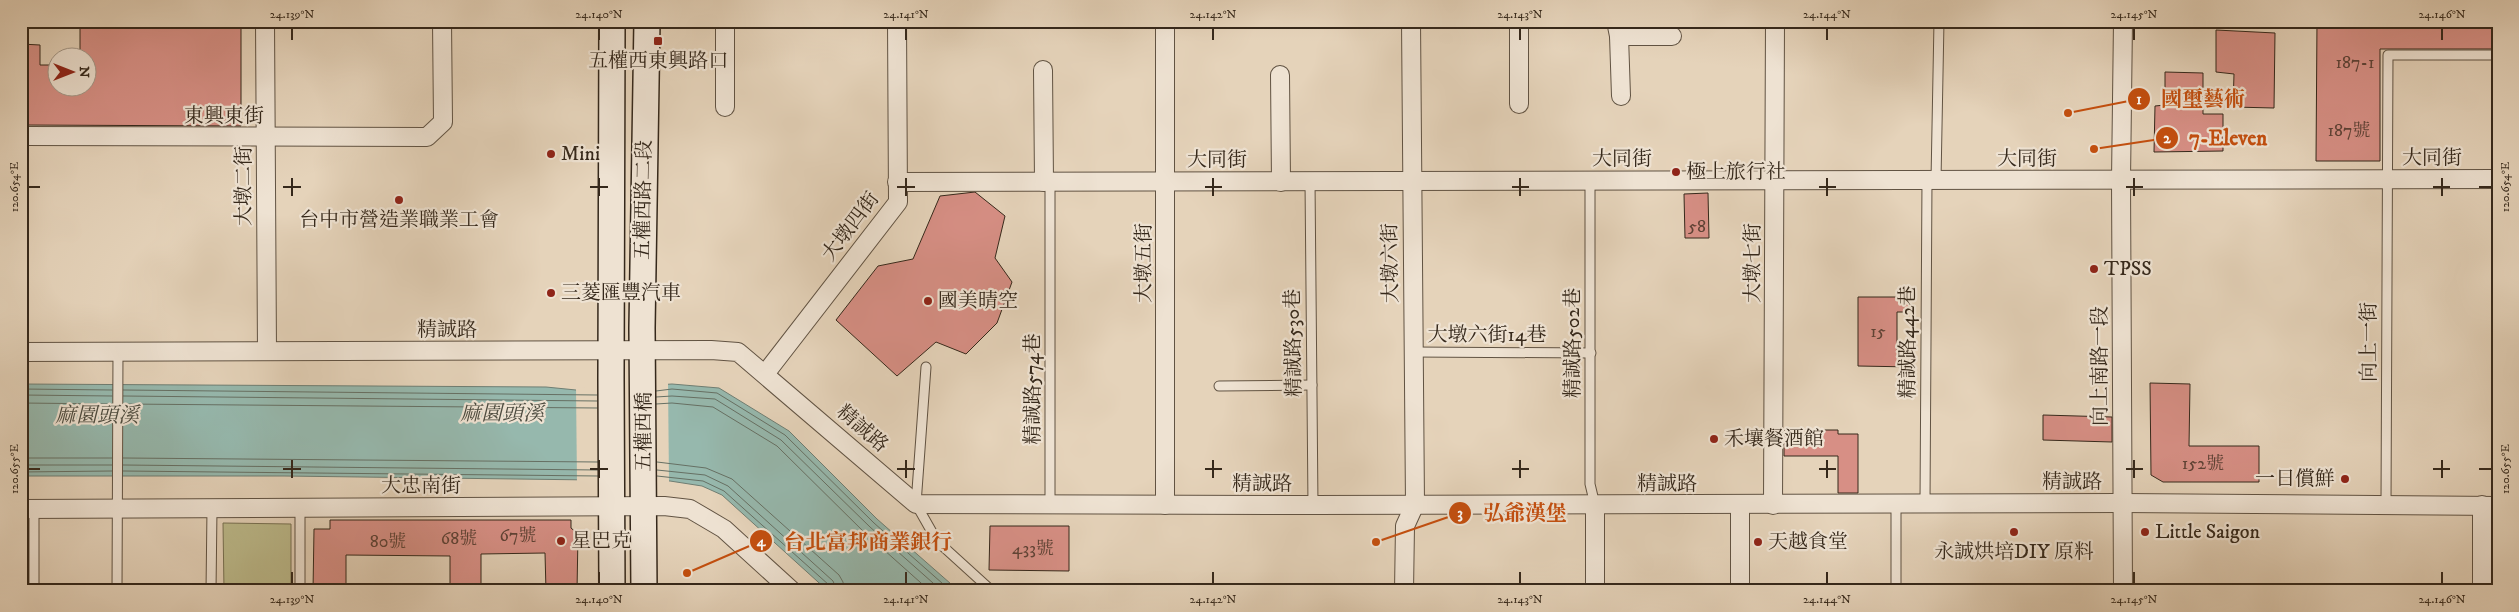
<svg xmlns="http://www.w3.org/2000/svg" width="2519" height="612" font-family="'IM FELL DW Pica','Noto Serif TC',serif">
<rect width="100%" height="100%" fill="#e5d3ba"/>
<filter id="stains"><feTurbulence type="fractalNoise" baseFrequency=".004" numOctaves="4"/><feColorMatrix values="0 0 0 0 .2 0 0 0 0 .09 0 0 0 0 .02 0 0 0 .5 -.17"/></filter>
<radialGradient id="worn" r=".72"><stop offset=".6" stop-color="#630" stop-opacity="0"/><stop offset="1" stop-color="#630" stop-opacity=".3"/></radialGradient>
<path fill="#bcba8b" stroke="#787153" d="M223 523 291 524V591H224Z"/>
<path fill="#96b8ad" stroke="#6f7e73" d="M21 384 546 387 576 390 672 384 719 388 789 431 877 519 959 591H828L722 495 702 486 670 481 284 476H21Z"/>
<path fill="#e5d3ba" d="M668 382 669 483H577L576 388Z"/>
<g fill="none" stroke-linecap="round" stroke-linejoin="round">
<g stroke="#667064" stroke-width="1">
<path d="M21 389 112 390"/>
<path d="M123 390 597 395"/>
<path d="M656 391 672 389 717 393 785 435 874 523 951 591"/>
<path d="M21 395 112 396"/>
<path d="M123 396 597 401"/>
<path d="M656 397 672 396 715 399 781 440 870 527 942 591"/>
<path d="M21 403 112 404"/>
<path d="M123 404 597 408"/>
<path d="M656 404 672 403 713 407 777 446 865 533 930 591"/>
<path d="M21 458H112"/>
<path d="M123 458 598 462"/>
<path d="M657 462 706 468 732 479 839 575 843 582 844 591"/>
<path d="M21 465H112"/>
<path d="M123 465 598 470"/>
<path d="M657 470 705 475 728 486 833 581 837 591"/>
<path d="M123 471 598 476"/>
<path d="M21 472 112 471"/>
<path d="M657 476 703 481 724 491 829 585 831 591"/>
</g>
</g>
<g fill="#d78f85" stroke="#35281b">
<path d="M80 21H241V126L21 125V44L40 45V65H58V88H88V58H80Z"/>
<path d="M2317 21H2357L2356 27H2389V21H2498V49H2380V161H2316Z"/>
<path d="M2216 30 2275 33 2274 108 2233 107 2234 74 2216 72Z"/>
<path d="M2165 72 2203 73V114H2223V151L2154 152 2155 106 2165 105Z"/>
<path d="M975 192 1005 216 995 258 1012 282 997 323 966 354 936 342 897 376 836 320 878 266 913 259 940 196Z"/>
<path d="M1708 193 1709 238H1685L1684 194Z"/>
<path d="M1858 297H1909V312H1897V352H1913V367L1858 366Z"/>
<path d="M2150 383 2190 384 2189 446H2259V482H2163L2151 475Z"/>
<path d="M2043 415 2112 417V442L2043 440Z"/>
<path d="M1784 430H1838V434H1858V493H1838V456H1784Z"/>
<path d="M330 520H571V528L578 534 577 591H546L545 553 481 554V591H450V556L346 555V591H313L314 529H330Z"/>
<path d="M990 526H1069V571L989 570Z"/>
</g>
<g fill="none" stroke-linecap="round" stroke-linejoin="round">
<g stroke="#615343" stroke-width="11">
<g id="service">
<path d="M1936 180 1939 21"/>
<path d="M1310 181 1313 505"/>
<path d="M1590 181V484L1595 505"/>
<path d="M1050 182V505"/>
<path d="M1414 352 1591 353"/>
<path d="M926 367 916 504 937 541 992 591"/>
<path d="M1219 386 1312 385"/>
<path d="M1925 503 1927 180"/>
<path d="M1896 504V591"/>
<path d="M2386 505 2388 55H2498"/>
<path d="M34 509V591"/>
<path d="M117 591 118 351"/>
<path d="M211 591 212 509"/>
<path d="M300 591V509"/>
</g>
</g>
<g stroke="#615343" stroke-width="20">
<g id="minor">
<path d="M265 21 267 351"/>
<path d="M725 21V107"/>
<path d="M1616 21 1619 36 1621 96"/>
<path d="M2123 21 2121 180 2123 591"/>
<path d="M1619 36H1672"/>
<path d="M1043 70 1044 182"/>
<path d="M1280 75 1281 182"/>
<path d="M1519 104V21"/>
<path d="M21 136 427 137 443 122 442 21"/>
<path d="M897 182 2498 179"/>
<path d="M21 352 711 350 738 352 916 504 1313 505 2122 503 2498 506"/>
<path d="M765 374 898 202 897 21"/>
<path d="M1165 505V21"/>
<path d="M1773 505 1775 21"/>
<path d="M2482 505V591"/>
<path d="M21 509 664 506 690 509 724 529 792 591"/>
<path d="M1404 591 1405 526 1415 504 1411 21"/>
<path d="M1595 591V505"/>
<path d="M1740 591V505"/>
</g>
</g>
<g stroke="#35281b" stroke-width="28">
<g id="secondary">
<path d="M612 21 611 378 612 591"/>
<path d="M644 591 642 328 647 21"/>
</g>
</g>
<use href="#service" stroke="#eee2d2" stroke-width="9"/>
<use href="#minor" stroke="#eee2d2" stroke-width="18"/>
<use href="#secondary" stroke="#eee2d2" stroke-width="25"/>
</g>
<path fill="none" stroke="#35281b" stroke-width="2" d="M292 28V40M599 28V40M906 28V40M1213 28V40M1520 28V40M1827 28V40M2134 28V40M2442 28V40M292 178V196M599 178V196M906 178V196M1213 178V196M1520 178V196M1827 178V196M2134 178V196M2442 178V196M28 187H40M283 187H301M590 187H608M897 187H915M1205 187H1222M1512 187H1529M1819 187H1836M2126 187H2143M2433 187H2450M2479 187H2492M292 460V478M599 460V478M906 460V478M1213 460V478M1520 460V478M1827 460V478M2134 460V478M2442 460V478M28 469H40M283 469H301M590 469H608M897 469H915M1205 469H1222M1512 469H1529M1819 469H1836M2126 469H2143M2433 469H2450M2479 469H2492M292 572V584M599 572V584M906 572V584M1213 572V584M1520 572V584M1827 572V584M2134 572V584M2442 572V584"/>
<g fill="#8f2418" stroke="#eee2d2" stroke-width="2">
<rect x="653" y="36" width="10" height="10" rx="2.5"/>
<circle cx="551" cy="154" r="5"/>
<circle cx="1676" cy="172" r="5"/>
<circle cx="399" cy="200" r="5"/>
<circle cx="2094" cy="269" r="5"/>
<circle cx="551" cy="293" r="5"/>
<circle cx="928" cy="301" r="5"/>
<circle cx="1714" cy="439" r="5"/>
<circle cx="2345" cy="479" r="5"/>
<circle cx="2014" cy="532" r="5"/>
<circle cx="2145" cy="532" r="5"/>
<circle cx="561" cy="541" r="5"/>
<circle cx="1758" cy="542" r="5"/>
</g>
<g text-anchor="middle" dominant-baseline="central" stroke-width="4.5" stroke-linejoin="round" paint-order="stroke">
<g font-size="18" fill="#5e4236">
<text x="2355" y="63">187-1</text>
<text x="2349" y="131">187號</text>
<text x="1697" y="227">58</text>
<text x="1878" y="332">15</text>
<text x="2203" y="464">152號</text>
<text x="518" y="536">67號</text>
<text x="459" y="539">68號</text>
<text x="388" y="542">80號</text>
<text x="1033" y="549">433號</text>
</g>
<g font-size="20" fill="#35281b" stroke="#eee2d2" text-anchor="start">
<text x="658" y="61" text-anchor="middle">五權西東興路口</text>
<text x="561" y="154">Mini</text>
<text x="1686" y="172">極上旅行社</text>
<text x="399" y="220" text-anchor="middle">台中市營造業職業工會</text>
<text x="2104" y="269">TPSS</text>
<text x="561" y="293">三菱匯豐汽車</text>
<text x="938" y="301">國美晴空</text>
<text x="1724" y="439">禾壤餐酒館</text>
<text x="2335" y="479" text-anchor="end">一日償鮮</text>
<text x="2155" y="532">Little Saigon</text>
<text x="571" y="541">星巴克</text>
<text x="1768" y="542">天越食堂</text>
<text x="2014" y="552" text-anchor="middle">永誠烘培DIY 原料</text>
</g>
<g font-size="20" fill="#35281b" stroke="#eee2d2">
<text x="224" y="116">東興東街</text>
<text x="2432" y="158">大同街</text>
<text x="1622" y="159">大同街</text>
<text x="2027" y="159">大同街</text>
<text x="1217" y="160">大同街</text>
<text transform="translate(244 186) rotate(-90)">大墩二街</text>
<text transform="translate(644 200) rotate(-89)">五權西路二段</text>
<text transform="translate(851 227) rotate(-53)">大墩四街</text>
<text transform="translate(1144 263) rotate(-90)">大墩五街</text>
<text transform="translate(1391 263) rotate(-91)">大墩六街</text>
<text transform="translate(1753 263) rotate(-90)">大墩七街</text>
<text x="447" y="330">精誠路</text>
<text x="1487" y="335">大墩六街14巷</text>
<text transform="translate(1908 342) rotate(-90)">精誠路442巷</text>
<text transform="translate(2369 342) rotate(-90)">向上一街</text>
<text transform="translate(1294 343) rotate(-91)">精誠路530巷</text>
<text transform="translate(1573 343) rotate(-90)">精誠路502巷</text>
<text transform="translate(2100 366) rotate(-90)">向上南路一段</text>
<text transform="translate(1033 389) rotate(-90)">精誠路574巷</text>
<text transform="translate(862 429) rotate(41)">精誠路</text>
<text transform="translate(644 432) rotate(-90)">五權西橋</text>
<text x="2072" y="482">精誠路</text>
<text x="1262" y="484">精誠路</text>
<text x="1667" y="484">精誠路</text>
<text x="421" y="486">大忠南街</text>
</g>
<g font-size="21" font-style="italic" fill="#4d4c40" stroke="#eee2d2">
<text x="502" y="414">麻園頭溪</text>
<text x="97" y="416">麻園頭溪</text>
</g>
</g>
<path fill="none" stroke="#c44f0f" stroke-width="2" d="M2068 113L2139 99M2094 149L2167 138M1376 542L1460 513M687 573L761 541"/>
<g fill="#c44f0f" stroke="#eee2d2" stroke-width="2">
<circle cx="2068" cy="113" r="5"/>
<circle cx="2094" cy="149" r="5"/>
<circle cx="1376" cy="542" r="5"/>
<circle cx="687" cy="573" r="5"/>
<circle cx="2139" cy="99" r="12"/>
<circle cx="2167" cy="138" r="12"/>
<circle cx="1460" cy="513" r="12"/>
<circle cx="761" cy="541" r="12"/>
</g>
<g font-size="15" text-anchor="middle" font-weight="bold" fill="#fff">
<text x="2139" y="104">1</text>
<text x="2167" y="143">2</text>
<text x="1460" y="518">3</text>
<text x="761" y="546">4</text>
</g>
<g font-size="21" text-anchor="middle" font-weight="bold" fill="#c44f0f" stroke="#eee2d2" stroke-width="4.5" stroke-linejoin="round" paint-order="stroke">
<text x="2203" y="106">國璽藝術</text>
<text x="2228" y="145">7-Eleven</text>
<text x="1525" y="520">弘爺漢堡</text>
<text x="868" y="549">台北富邦商業銀行</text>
</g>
<rect width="2519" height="612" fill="none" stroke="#e5d3ba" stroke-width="55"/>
<g transform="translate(72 72) rotate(90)"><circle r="24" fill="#eee2d2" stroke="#a49889"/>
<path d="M0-4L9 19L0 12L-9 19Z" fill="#8f2418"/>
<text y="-8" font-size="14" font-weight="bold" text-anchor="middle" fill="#35281b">N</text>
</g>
<rect x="28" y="28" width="2464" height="556" fill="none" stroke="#35281b" stroke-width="2"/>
<g font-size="12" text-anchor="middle" fill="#35281b">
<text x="292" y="18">24.139°N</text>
<text x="599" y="18">24.140°N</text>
<text x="906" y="18">24.141°N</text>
<text x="1213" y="18">24.142°N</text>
<text x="1520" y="18">24.143°N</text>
<text x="1827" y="18">24.144°N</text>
<text x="2134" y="18">24.145°N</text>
<text x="2442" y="18">24.146°N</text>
<text transform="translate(2505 187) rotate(-90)" y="4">120.654°E</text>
<text transform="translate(14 187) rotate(-90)" y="4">120.654°E</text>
<text transform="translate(2505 469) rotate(-90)" y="4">120.655°E</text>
<text transform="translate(14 469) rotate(-90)" y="4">120.655°E</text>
<text x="292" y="603">24.139°N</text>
<text x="599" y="603">24.140°N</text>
<text x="906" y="603">24.141°N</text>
<text x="1213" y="603">24.142°N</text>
<text x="1520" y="603">24.143°N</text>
<text x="1827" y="603">24.144°N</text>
<text x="2134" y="603">24.145°N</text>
<text x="2442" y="603">24.146°N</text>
</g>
<rect width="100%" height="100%" filter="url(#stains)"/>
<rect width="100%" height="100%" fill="url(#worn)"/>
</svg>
